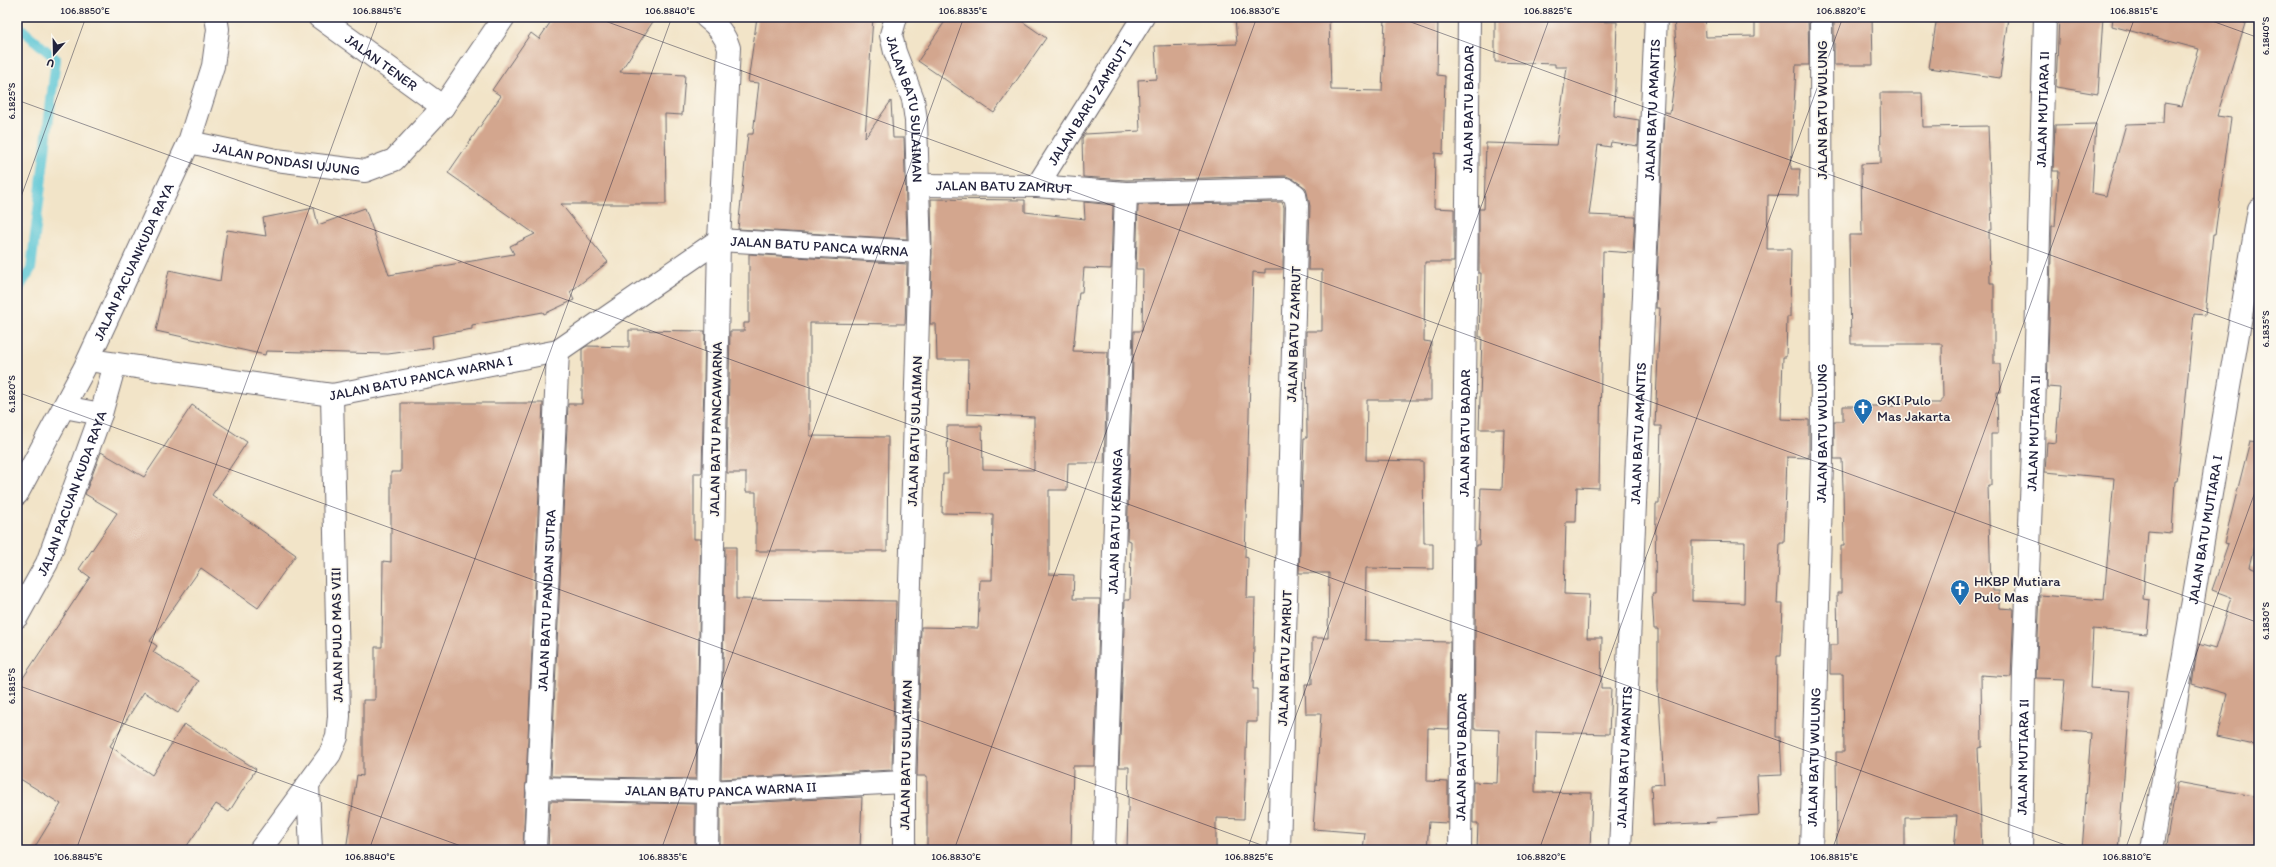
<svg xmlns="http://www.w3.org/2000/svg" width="2276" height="867" font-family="Itim,sans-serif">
<rect width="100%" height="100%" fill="#fbf7ec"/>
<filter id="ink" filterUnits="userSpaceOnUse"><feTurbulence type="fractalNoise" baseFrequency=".025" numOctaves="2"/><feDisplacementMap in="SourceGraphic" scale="8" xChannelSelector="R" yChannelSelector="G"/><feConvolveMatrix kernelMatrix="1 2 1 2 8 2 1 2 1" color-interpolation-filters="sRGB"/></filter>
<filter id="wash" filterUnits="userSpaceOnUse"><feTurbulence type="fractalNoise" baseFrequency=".012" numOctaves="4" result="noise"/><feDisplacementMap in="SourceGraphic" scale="16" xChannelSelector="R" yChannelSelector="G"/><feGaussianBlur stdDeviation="0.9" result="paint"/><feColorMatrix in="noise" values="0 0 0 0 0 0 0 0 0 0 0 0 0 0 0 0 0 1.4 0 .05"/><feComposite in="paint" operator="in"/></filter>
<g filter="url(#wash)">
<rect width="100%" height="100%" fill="#f2e4c8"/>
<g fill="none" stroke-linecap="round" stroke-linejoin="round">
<path stroke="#5bc6d5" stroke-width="10" d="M17 25 56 59 31 269 17 292"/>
</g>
<g id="blocks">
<g fill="#d3a68e" fill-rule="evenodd">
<path d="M554 17H656L620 72 685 75 682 115 665 114 666 204H561L608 262 570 292 574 300 544 314 543 312 472 325V329L432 336 433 348 388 354 266 351 265 355 156 331 169 270 220 281 227 230 266 236 263 218 314 208 318 225 365 208 389 275 514 254 510 246 535 234 448 173 501 96 492 90 531 33 539 39Z"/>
<path d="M757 17H873L865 138 891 101 893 138H904L907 239 738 229 748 134H753L759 83 748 82Z"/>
<path d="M948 17H1016L1046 38 994 113 918 61Z"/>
<path d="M1235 17H1329L1331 90 1382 91 1385 17H1438L1437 75 1445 76 1443 154 1435 153 1434 208 1454 209V262H1425L1424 341 1431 342V400H1367L1366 460 1423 461 1424 543H1433V569L1366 568 1365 640 1450 642 1449 729 1428 728 1427 781 1448 782V823L1429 822 1427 850H1363L1365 833 1313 829 1321 714H1306L1305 684H1312V638H1328L1329 573H1299L1304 438H1307L1306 331H1322V270H1308L1310 206 1306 188 1293 179 1286 176 1126 180 1083 177 1082 138 1085 134 1140 131 1138 80 1157 79 1155 46 1237 44Z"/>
<path d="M1674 17H1705L1706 37 1755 36V17H1808L1809 65H1796L1791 169H1800L1798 196 1768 195 1767 249H1791L1790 317H1787L1786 357H1783L1781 419 1809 420V458L1787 457 1784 543H1780L1777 604H1783L1781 656H1777L1776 737H1780L1782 775 1757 776 1759 815 1716 818 1717 822 1653 825 1651 785 1664 784 1658 687V629H1654L1652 594H1655L1656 504H1659L1661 426H1655L1660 308H1656L1664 112 1670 113 1677 62ZM1692 541 1745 542 1744 603 1692 601Z"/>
<path d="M1834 17H1872L1873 65H1834Z"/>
<path d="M1937 17H2008L2000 78 1929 68Z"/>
<path d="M2059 17H2103L2098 94 2056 87Z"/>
<path d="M2113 17H2247L2217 116 2231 118 2215 234H2213L2205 315 2194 314 2182 437 2177 481H2175L2172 533 2148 531 2143 599 2150 600 2147 634 2093 629 2090 688 2131 691 2118 850H2082L2091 733 2061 730 2065 679 2036 678 2040 595 2104 600 2114 478 2045 472 2047 442 2056 443 2060 388 2047 387 2052 226H2055L2059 171H2053L2055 125 2096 124 2092 193 2106 196 2126 124 2163 123 2164 103 2182 106 2199 49 2112 26Z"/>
<path d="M1495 19 1617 22 1614 116 1639 120 1638 146 1611 142 1610 147 1598 145 1589 215 1635 217 1633 253 1603 251 1599 488 1577 487 1576 522H1566L1564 594 1589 595 1587 638H1602L1601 688H1611L1609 734 1536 732 1535 792 1592 793 1590 850H1477L1478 823H1473V782L1497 783 1499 730 1474 729 1476 545H1479L1481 488 1502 489 1504 429H1479L1482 337H1479L1481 273H1479V209H1484L1486 143 1556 145 1567 67H1555V64L1495 62Z"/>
<path d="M1880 93H1922L1923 127 1988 126 1992 230H1989L1990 283H1994V364H2000L2001 392H1997L1998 434H1991V486H1988L1991 587H1993V591H1999V608L2014 609 2011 677 1981 675 1982 747 1978 748 1982 850H1954L1957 816 1905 817V850H1837L1836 752H1844L1843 674H1830V645H1838L1837 593H1841V546H1844L1843 487 1842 459H1834V421H1843V406H1895V403H1941V399H1943L1942 344H1851L1849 235H1862L1861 164 1881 163Z"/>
<path d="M931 199 1025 200V212L1085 219 1084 202 1113 205 1111 269 1084 268 1082 292H1079L1073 351 1108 352 1104 463H1068L1067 490H1049V574L1074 575 1073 599H1100L1094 766H1073L1071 850H927V776H917L921 627 978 628 980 580H992L993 514 942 513 943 474H948L947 426H982L983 469 1034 470V417L967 414 968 360H937L936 324H930L932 252Z"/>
<path d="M1282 202 1284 207 1283 269H1265V273L1253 272 1245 557 1248 558 1247 598H1255L1253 689H1257V722H1247L1244 819 1216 818V850H1127L1129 767H1119L1125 600H1130L1131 541 1127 540 1134 331H1142L1143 269H1136L1138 205Z"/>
<path d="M749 254 907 264 905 324 810 323V436L888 437 887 551H756V492H746V473H727L730 331H744V323H749Z"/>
<path d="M629 330 705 331 702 473H694V539H701L696 779 551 776 568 404H582V349L587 346 629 347Z"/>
<path d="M401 403H543L523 850H346L357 775 363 776V700H375V647H382L383 561 391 562V472H401Z"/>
<path d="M192 405 247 442 212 495 296 555 258 608 201 568 150 641 157 646 153 652 199 681 178 713 144 692 110 746 152 775 184 724 256 769 229 812 216 804 184 850H33L61 804 17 777V687L90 577 79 569 117 513 85 494 101 452 144 477Z"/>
<path d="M2250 441 2259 442V524L2249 567 2259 571V746L2217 737 2227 694 2192 684 2198 644 2215 649 2231 597 2212 590 2228 544 2224 543Z"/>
<path d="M725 547H736V599L896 601 892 770 721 779Z"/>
<path d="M2177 782 2259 797V850H2165Z"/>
<path d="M862 797 860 850H720V804Z"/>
<path d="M550 801 695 804V849L548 850Z"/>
</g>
</g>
</g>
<g filter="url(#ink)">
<use href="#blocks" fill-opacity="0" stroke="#6b666c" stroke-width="1"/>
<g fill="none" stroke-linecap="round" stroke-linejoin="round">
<g stroke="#6b666c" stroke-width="24">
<g id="minor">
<path id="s1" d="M319 17 443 107"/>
<path d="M706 17C717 25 725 35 729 48L719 240 707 850"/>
<path id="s2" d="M896 17 891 35 895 52 913 99 916 121 920 252 904 782V850"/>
<path id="s3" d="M189 142 276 160 365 171 394 160 443 107 504 17"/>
<path id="s4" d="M920 185 1037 186 1126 193 1286 189 1295 195 1297 206 1279 850"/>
<path id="s5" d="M1037 186 1143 17"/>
<path id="s6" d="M89 360 332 395 558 351 719 240 920 252"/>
<path d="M64 407 101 414"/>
<path id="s7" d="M17 617 47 563 101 414 115 364"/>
<path d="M308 785 311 850"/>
<path id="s8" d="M537 788 708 792 904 782"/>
<path d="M260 850 330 754 337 737 339 716 332 395"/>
<path id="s9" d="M535 850 558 351"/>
<path id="s10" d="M1104 850 1126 193"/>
<path id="s11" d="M1460 850 1469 17"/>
<path id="s12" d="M1620 850 1656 17"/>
<path id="s13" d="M1811 850 1822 462 1821 17"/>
<path id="s14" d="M2021 850 2024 671 2033 451 2045 17"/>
<path id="s15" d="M2151 850 2259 209"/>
</g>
</g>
<g stroke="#6b666c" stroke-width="24">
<g id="tertiary">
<path id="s16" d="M17 494 84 369 189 142 213 66 218 29 216 17"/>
</g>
</g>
<use href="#minor" stroke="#fff" stroke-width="22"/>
<use href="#tertiary" stroke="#fff" stroke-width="22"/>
</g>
</g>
<path fill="none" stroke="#22223b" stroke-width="1" stroke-opacity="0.45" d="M594 17 2259 623M1397 17 2259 331M2201 17 2259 38M17 100 2079 850M17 208 86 17M17 392 1275 850M17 685 472 850M76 850 379 17M369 850 672 17M661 850 964 17M954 850 1257 17M1247 850 1550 17M1539 850 1843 17M1832 850 2135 17M2125 850 2259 481"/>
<defs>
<g id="church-pin" transform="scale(1)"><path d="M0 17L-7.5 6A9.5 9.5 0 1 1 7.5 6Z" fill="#1f6fb2" stroke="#fbf7ec"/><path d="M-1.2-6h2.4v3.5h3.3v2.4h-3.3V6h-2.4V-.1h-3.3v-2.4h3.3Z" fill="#fff"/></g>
</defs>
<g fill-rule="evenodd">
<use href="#church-pin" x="1863" y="408"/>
<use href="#church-pin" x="1960" y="589"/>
</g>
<g text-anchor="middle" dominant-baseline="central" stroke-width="3.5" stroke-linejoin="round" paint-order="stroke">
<g font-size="14" fill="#22223b" stroke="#fbf7ec">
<text stroke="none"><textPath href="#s1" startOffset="77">JALAN TENER</textPath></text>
<text stroke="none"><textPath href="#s5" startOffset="99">JALAN BARU ZAMRUT I</textPath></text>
<text stroke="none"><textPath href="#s2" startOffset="95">JALAN BATU SULAIMAN</textPath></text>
<text stroke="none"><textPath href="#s11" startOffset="741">JALAN BATU BADAR</textPath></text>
<text stroke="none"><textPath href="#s12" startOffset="741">JALAN BATU AMANTIS</textPath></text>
<text transform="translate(1822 110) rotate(-90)">JALAN BATU WULUNG</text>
<text stroke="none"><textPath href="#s14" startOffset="741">JALAN MUTIARA II</textPath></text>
<text stroke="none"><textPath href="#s3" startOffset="99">JALAN PONDASI UJUNG</textPath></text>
<text stroke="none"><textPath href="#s4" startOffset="84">JALAN BATU ZAMRUT</textPath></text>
<text stroke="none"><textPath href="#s6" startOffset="772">JALAN BATU PANCA WARNA</textPath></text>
<text stroke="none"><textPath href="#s16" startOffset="260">JALAN PACUANKUDA RAYA</textPath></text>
<text transform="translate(1294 334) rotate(-88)">JALAN BATU ZAMRUT</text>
<text stroke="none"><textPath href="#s6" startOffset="336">JALAN BATU PANCA WARNA I</textPath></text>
<text transform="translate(716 429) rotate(-89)">JALAN BATU PANCAWARNA</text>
<text transform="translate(915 431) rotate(-88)">JALAN BATU SULAIMAN</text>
<text stroke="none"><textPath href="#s11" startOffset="417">JALAN BATU BADAR</textPath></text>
<text stroke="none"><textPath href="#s12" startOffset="417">JALAN BATU AMANTIS</textPath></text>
<text stroke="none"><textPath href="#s13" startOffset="417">JALAN BATU WULUNG</textPath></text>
<text stroke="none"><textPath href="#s14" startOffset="417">JALAN MUTIARA II</textPath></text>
<text stroke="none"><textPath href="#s7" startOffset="136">JALAN PACUAN KUDA RAYA</textPath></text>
<text stroke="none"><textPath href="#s10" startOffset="329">JALAN BATU KENANGA</textPath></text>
<text stroke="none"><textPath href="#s15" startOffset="325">JALAN BATU MUTIARA I</textPath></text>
<text stroke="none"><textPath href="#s9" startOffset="250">JALAN BATU PANDAN SUTRA</textPath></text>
<text transform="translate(337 635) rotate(-91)">JALAN PULO MAS VIII</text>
<text transform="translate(1285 658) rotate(-88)">JALAN BATU ZAMRUT</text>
<text transform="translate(906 755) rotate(-89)">JALAN BATU SULAIMAN</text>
<text stroke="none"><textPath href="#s11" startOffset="93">JALAN BATU BADAR</textPath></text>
<text stroke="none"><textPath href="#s12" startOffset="93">JALAN BATU AMANTIS</textPath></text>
<text stroke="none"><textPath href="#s13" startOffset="93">JALAN BATU WULUNG</textPath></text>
<text stroke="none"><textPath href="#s14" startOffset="93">JALAN MUTIARA II</textPath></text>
<text stroke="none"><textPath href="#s8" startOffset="184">JALAN BATU PANCA WARNA II</textPath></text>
</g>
<g font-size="14" fill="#22223b" stroke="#fbf7ec" text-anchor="start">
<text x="1877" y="400">GKI Pulo<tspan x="1877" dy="16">Mas Jakarta</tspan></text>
<text x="1974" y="581">HKBP Mutiara<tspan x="1974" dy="16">Pulo Mas</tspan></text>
</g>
</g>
<rect width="2276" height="867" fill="none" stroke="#fbf7ec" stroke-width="44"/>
<g transform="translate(54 54) rotate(200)" stroke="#fbf7ec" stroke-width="3" paint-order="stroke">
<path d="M0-3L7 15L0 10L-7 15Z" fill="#22223b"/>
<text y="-6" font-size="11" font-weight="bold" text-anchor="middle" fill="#22223b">U</text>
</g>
<rect x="22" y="22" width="2232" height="823" fill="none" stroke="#22223b" stroke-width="1.5"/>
<g font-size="10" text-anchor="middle" fill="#22223b">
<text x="85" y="14">106.8850°E</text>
<text x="377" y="14">106.8845°E</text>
<text x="670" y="14">106.8840°E</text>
<text x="963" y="14">106.8835°E</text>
<text x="1255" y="14">106.8830°E</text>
<text x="1548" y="14">106.8825°E</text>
<text x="1841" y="14">106.8820°E</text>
<text x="2134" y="14">106.8815°E</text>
<text transform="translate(2265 36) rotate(-90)" y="4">6.1840°S</text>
<text transform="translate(11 101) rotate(-90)" y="4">6.1825°S</text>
<text transform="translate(2265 329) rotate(-90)" y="4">6.1835°S</text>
<text transform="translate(11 394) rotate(-90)" y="4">6.1820°S</text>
<text transform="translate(2265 621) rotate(-90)" y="4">6.1830°S</text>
<text transform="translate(11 686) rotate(-90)" y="4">6.1815°S</text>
<text x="78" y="860">106.8845°E</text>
<text x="370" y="860">106.8840°E</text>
<text x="663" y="860">106.8835°E</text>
<text x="956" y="860">106.8830°E</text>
<text x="1249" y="860">106.8825°E</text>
<text x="1541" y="860">106.8820°E</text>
<text x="1834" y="860">106.8815°E</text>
<text x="2127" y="860">106.8810°E</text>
</g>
</svg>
